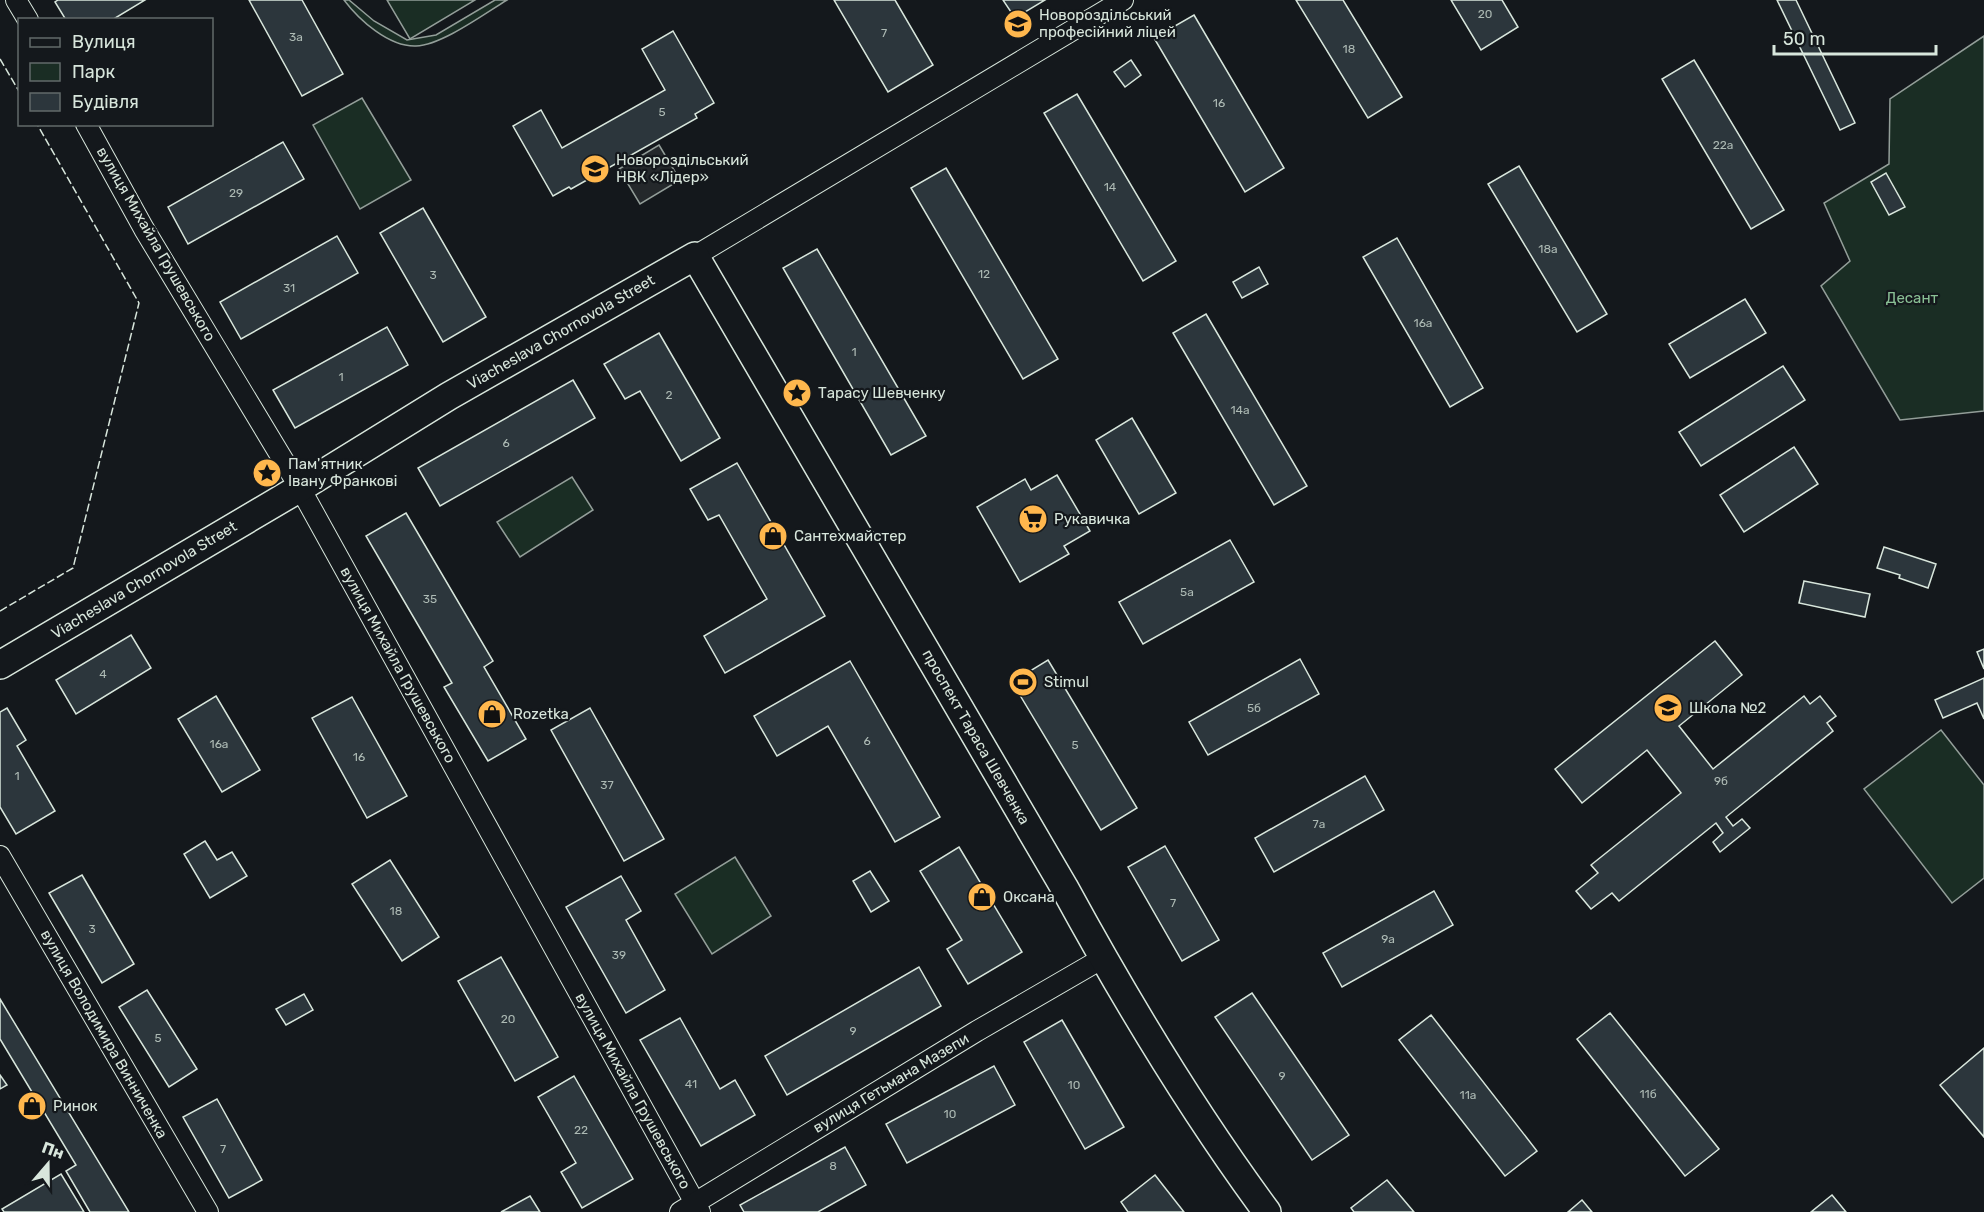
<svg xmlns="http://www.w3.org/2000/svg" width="1984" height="1212" font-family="Rubik,sans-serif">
<rect width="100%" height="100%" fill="#14181c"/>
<g fill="#1a2d24" stroke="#939e99" stroke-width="1.5">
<path d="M344 0H349L374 21 407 40 436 35 495 0H507C484 14 442 45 416 46 389 47 359 20 344 0Z"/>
<path d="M387 0H475L410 39Z"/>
<path d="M1984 36V411L1900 420 1821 286 1850 261 1824 203 1889 164 1890 99Z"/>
<path d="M362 98 411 180 360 209 313 125Z"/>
<path d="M572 477 593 510 520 557 497 522Z"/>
<path d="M1941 730 1984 785V878L1952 903 1864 789Z"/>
<path d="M735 857 771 916 712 954 675 894Z"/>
</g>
<path fill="#24282b" stroke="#939e99" stroke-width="1.5" d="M659 145 680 180 640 204 619 169Z"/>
<g fill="#2c363c" stroke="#d8e6dc" stroke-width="1.5">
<path d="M58 0H145L112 20H66L55 2Z"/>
<path d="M249 0H302L343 74 302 96Z"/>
<path d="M834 0H895L933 65 888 92Z"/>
<path d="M1003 0H1045L1015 18Z"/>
<path d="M1296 0H1343L1402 97 1368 118Z"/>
<path d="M1451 0H1502L1518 27 1481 50Z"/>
<path d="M1777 0H1796L1855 123 1840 130Z"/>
<path d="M1194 15 1284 168 1245 192 1154 38Z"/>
<path d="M673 31 714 103 695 114 697 118 571 189 569 187 553 196 513 126 541 110 562 148 665 90 642 49Z"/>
<path d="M1131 60 1141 75 1125 87 1114 72Z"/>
<path d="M1694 60 1784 210 1751 229 1662 79Z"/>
<path d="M1077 94 1176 261 1143 281 1044 113Z"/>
<path d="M283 142 304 179 188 244 168 207Z"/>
<path d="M1519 166 1607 314 1577 332 1488 184Z"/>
<path d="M946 168 1058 359 1023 379 911 188Z"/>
<path d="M1886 173 1905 207 1889 215 1871 182Z"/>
<path d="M423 208 486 317 443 342 380 233Z"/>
<path d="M337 236 358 273 241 339 220 302Z"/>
<path d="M1397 238 1483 388 1450 407 1363 257Z"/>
<path d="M817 249 926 436 891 455 783 268Z"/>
<path d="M1259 267 1268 284 1242 298 1233 282Z"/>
<path d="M1745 299 1766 333 1690 378 1669 344Z"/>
<path d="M1206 314 1307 486 1274 505 1173 333Z"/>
<path d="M387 327 408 365 295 428 273 390Z"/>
<path d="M659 333 720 438 681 461 640 391 625 399 604 364Z"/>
<path d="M1783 366 1805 400 1701 466 1679 432Z"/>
<path d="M573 380 595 418 440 506 418 468Z"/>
<path d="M1132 418 1176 493 1139 514 1096 440Z"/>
<path d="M1794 447 1818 484 1744 532 1720 495Z"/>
<path d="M737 463 825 616 725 673 704 636 767 599 719 515 708 520 690 489Z"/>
<path d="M1057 475 1090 531 1064 546 1069 554 1020 582 977 507 1025 479 1031 490Z"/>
<path d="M406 513 493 661 484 667 526 739 488 761 444 687 452 683 366 536Z"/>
<path d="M1230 540 1254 582 1143 644 1119 602Z"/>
<path d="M1884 547 1936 564 1928 588 1899 578 1900 575 1877 568Z"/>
<path d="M1804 581 1870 594 1865 617 1799 603Z"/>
<path d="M131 635 151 668 76 714 56 680Z"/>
<path d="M1715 641 1742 675 1679 726 1713 769 1804 696 1810 704 1820 696 1836 716 1827 723 1833 731 1726 817 1733 826 1742 819 1750 828 1720 852 1713 842 1723 833 1716 823 1619 901 1612 893 1591 909 1576 891 1598 873 1591 865 1681 793 1647 750 1582 803 1555 769Z"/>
<path d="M1984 649V669L1977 652Z"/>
<path d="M1300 659 1319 694 1208 755 1189 722Z"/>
<path d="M1048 660 1137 808 1101 830 1012 682Z"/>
<path d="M850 661 940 817 895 842 828 726 777 756 754 716Z"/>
<path d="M1984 678V719L1977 703 1943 718 1935 700Z"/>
<path d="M216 696 260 770 222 792 178 719Z"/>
<path d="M352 697 407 796 367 818 312 718Z"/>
<path d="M7 708 26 740 17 746 55 811 16 834 0 807V712Z"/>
<path d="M590 708 664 839 624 861 551 730Z"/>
<path d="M1365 776 1384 810 1274 872 1255 838Z"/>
<path d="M205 841 217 860 232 852 247 876 210 898 184 854Z"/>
<path d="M1165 846 1219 940 1182 961 1128 867Z"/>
<path d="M959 847 1022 952 968 984 947 949 962 940 920 871Z"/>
<path d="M390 860 439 937 402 961 352 884Z"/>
<path d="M870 871 889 901 871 912 853 881Z"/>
<path d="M82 875 134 964 102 983 49 893Z"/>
<path d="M621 876 641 911 626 920 665 990 626 1013 566 907Z"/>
<path d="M1434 891 1453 925 1342 987 1323 953Z"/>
<path d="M501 957 558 1057 515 1081 458 981Z"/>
<path d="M919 967 941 1006 787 1095 765 1056Z"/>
<path d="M147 990 197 1069 169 1087 119 1007Z"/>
<path d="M1252 993 1349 1135 1312 1160 1215 1017Z"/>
<path d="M304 994 313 1010 286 1025 276 1009Z"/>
<path d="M0 999 129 1212H90L66 1171 76 1165 0 1039Z"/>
<path d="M1610 1013 1719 1149 1685 1176 1577 1039Z"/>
<path d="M1431 1015 1537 1151 1505 1176 1399 1040Z"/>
<path d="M680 1018 720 1089 735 1080 755 1115 701 1146 640 1040Z"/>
<path d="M1062 1020 1124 1127 1085 1149 1024 1042Z"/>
<path d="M1984 1048V1137L1940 1085Z"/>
<path d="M994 1066 1015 1105 907 1163 886 1124Z"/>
<path d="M0 1075 7 1085 0 1089Z"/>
<path d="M574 1076 633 1179 582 1208 561 1172 576 1163 538 1097Z"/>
<path d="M217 1099 262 1180 229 1198 183 1117Z"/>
<path d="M845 1147 866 1185 818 1212H744L740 1205Z"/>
<path d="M61 1174 84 1212H4L2 1209Z"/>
<path d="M1155 1175 1184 1212H1128L1121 1202Z"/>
<path d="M1387 1180 1414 1212H1354L1351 1208Z"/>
<path d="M1832 1195 1846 1212H1811Z"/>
<path d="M530 1196 540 1212H501Z"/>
<path d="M1582 1200 1592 1212H1568Z"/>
</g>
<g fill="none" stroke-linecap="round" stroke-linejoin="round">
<g stroke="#d8e6dc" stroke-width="22">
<g id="street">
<path d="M16 0 28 20"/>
<path d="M86 124 144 229 300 488 700 1212"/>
<path d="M695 256 1123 0"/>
<path d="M0 856 208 1212"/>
<path d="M680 1212 977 1031 1103 958"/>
</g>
</g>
<g stroke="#d8e6dc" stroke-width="30">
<path id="secondary" d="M0 665 300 488 449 396 695 256 1064 887C1125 999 1191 1109 1267 1212"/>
</g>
<use href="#street" stroke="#14181c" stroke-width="20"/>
<use href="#secondary" stroke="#14181c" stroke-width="27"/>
<g stroke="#d8e6dc" stroke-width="1.5" stroke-dasharray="8 3" stroke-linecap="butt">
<path d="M0 59 20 93"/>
<path d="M0 611 73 568 139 303 37 124"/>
</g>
</g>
<defs>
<g id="university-disc" transform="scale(1.5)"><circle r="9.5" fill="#ffb74d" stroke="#14181c"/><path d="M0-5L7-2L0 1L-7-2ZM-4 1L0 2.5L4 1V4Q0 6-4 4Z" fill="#111"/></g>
<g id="school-disc" transform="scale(1.5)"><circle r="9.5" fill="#ffb74d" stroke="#14181c"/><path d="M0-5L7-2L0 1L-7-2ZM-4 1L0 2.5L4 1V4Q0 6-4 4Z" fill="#111"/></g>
<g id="sight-disc" transform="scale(1.5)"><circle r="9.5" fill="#ffb74d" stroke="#14181c"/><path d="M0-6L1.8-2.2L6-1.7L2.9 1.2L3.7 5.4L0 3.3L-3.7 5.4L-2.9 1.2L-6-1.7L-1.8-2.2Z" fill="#111"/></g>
<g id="supermarket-disc" transform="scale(1.5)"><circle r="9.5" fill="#ffb74d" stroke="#14181c"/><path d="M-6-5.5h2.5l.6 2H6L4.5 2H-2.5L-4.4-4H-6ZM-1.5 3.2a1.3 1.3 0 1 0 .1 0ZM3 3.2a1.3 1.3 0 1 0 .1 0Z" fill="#111"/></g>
<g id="shop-disc" transform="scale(1.5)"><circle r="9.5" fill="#ffb74d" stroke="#14181c"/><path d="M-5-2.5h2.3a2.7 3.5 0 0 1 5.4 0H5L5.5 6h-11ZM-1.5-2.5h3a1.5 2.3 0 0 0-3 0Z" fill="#111"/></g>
<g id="stadium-disc" transform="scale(1.5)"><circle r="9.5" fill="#ffb74d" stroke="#14181c"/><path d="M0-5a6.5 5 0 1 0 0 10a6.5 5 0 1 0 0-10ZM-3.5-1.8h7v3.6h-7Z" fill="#111"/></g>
</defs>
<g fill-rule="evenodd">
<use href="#university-disc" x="1018" y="24"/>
<use href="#school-disc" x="595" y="169"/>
<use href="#sight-disc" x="797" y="393"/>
<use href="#sight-disc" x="267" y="473"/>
<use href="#supermarket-disc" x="1033" y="519"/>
<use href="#shop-disc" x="773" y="536"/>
<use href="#stadium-disc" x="1023" y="682"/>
<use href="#school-disc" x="1668" y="708"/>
<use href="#shop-disc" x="492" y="714"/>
<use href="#shop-disc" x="982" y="897"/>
<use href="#shop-disc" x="32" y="1106"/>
</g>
<g text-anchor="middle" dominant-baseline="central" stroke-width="4.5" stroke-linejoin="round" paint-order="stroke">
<g font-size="12" fill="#adbab4">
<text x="1485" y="14">20</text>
<text x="884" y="33">7</text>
<text x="296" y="37">3а</text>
<text x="1349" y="49">18</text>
<text x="1219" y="103">16</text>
<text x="662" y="112">5</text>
<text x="1723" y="145">22а</text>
<text x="1110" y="187">14</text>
<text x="236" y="193">29</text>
<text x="1548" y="249">18а</text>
<text x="984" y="274">12</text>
<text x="433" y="275">3</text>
<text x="289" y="288">31</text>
<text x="1423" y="323">16а</text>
<text x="854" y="352">1</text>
<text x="341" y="377">1</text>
<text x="669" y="395">2</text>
<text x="1240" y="410">14а</text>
<text x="506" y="443">6</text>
<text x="1187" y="592">5а</text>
<text x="430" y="599">35</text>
<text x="103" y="674">4</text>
<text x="1254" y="708">5б</text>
<text x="867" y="741">6</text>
<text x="219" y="744">16а</text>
<text x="1075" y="745">5</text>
<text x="359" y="757">16</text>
<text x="17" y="776">1</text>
<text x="1721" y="781">9б</text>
<text x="607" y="785">37</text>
<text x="1319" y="824">7а</text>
<text x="1173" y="903">7</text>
<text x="396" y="911">18</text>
<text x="92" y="929">3</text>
<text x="1388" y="939">9а</text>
<text x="619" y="955">39</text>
<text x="508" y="1019">20</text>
<text x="853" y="1031">9</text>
<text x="158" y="1038">5</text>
<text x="1282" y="1076">9</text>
<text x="691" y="1084">41</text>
<text x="1074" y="1085">10</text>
<text x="1648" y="1094">11б</text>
<text x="1468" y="1095">11а</text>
<text x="950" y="1114">10</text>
<text x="581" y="1130">22</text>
<text x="223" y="1149">7</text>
<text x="833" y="1166">8</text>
</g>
<g font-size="15" fill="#d8e6dc" stroke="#14181c" text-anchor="start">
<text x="1039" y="15">Новороздільський<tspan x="1039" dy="17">професійний ліцей</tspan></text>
<text x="616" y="160">Новороздільський<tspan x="616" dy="17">НВК «Лідер»</tspan></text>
<text x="818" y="393">Тарасу Шевченку</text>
<text x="288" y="464">Пам'ятник<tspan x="288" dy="17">Івану Франкові</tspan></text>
<text x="1054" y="519">Рукавичка</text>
<text x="794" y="536">Сантехмайстер</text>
<text x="1044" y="682">Stimul</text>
<text x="1689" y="708">Школа №2</text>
<text x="513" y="714">Rozetka</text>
<text x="1003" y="897">Оксана</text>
<text x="53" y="1106">Ринок</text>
</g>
<g font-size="15" fill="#d8e6dc" stroke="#14181c">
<text transform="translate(156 244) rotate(60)">вулиця Михайла Грушевського</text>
<text transform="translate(561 332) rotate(-30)">Viacheslava Chornovola Street</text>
<text transform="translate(144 580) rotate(-31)">Viacheslava Chornovola Street</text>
<text transform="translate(398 665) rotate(61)">вулиця Михайла Грушевського</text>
<text transform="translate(976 737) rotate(60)">проспект Тараса Шевченка</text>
<text transform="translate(104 1034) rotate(60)">вулиця Володимира Винниченка</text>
<text transform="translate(891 1083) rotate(-31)">вулиця Гетьмана Мазепи</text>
<text transform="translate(633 1091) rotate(61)">вулиця Михайла Грушевського</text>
</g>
<g font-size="15" fill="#8ac095" stroke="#14181c">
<text x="1912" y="298">Десант</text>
</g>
</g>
<rect x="18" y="18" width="195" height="108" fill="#14181c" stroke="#626a69" stroke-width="1.5"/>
<rect x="30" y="38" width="30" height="9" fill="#14181c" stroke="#626a69" stroke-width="1.5"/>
<text x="72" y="48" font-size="18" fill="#d8e6dc">Вулиця</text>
<rect x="30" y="63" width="30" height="18" fill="#1a2d24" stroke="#626a69" stroke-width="1.5"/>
<text x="72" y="78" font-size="18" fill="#d8e6dc">Парк</text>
<rect x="30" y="93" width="30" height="18" fill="#2c363c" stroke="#626a69" stroke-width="1.5"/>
<text x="72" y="108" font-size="18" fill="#d8e6dc">Будівля</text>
<g transform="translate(48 1164) rotate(20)" stroke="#14181c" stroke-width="4.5" paint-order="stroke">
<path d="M0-4.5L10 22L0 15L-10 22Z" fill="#d8e6dc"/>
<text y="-9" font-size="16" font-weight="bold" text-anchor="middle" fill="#d8e6dc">Пн</text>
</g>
<path d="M1774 45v9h162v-9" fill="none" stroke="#d8e6dc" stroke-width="3"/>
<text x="1783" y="45" font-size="18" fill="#d8e6dc" stroke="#14181c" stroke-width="4.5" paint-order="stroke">50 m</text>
</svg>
